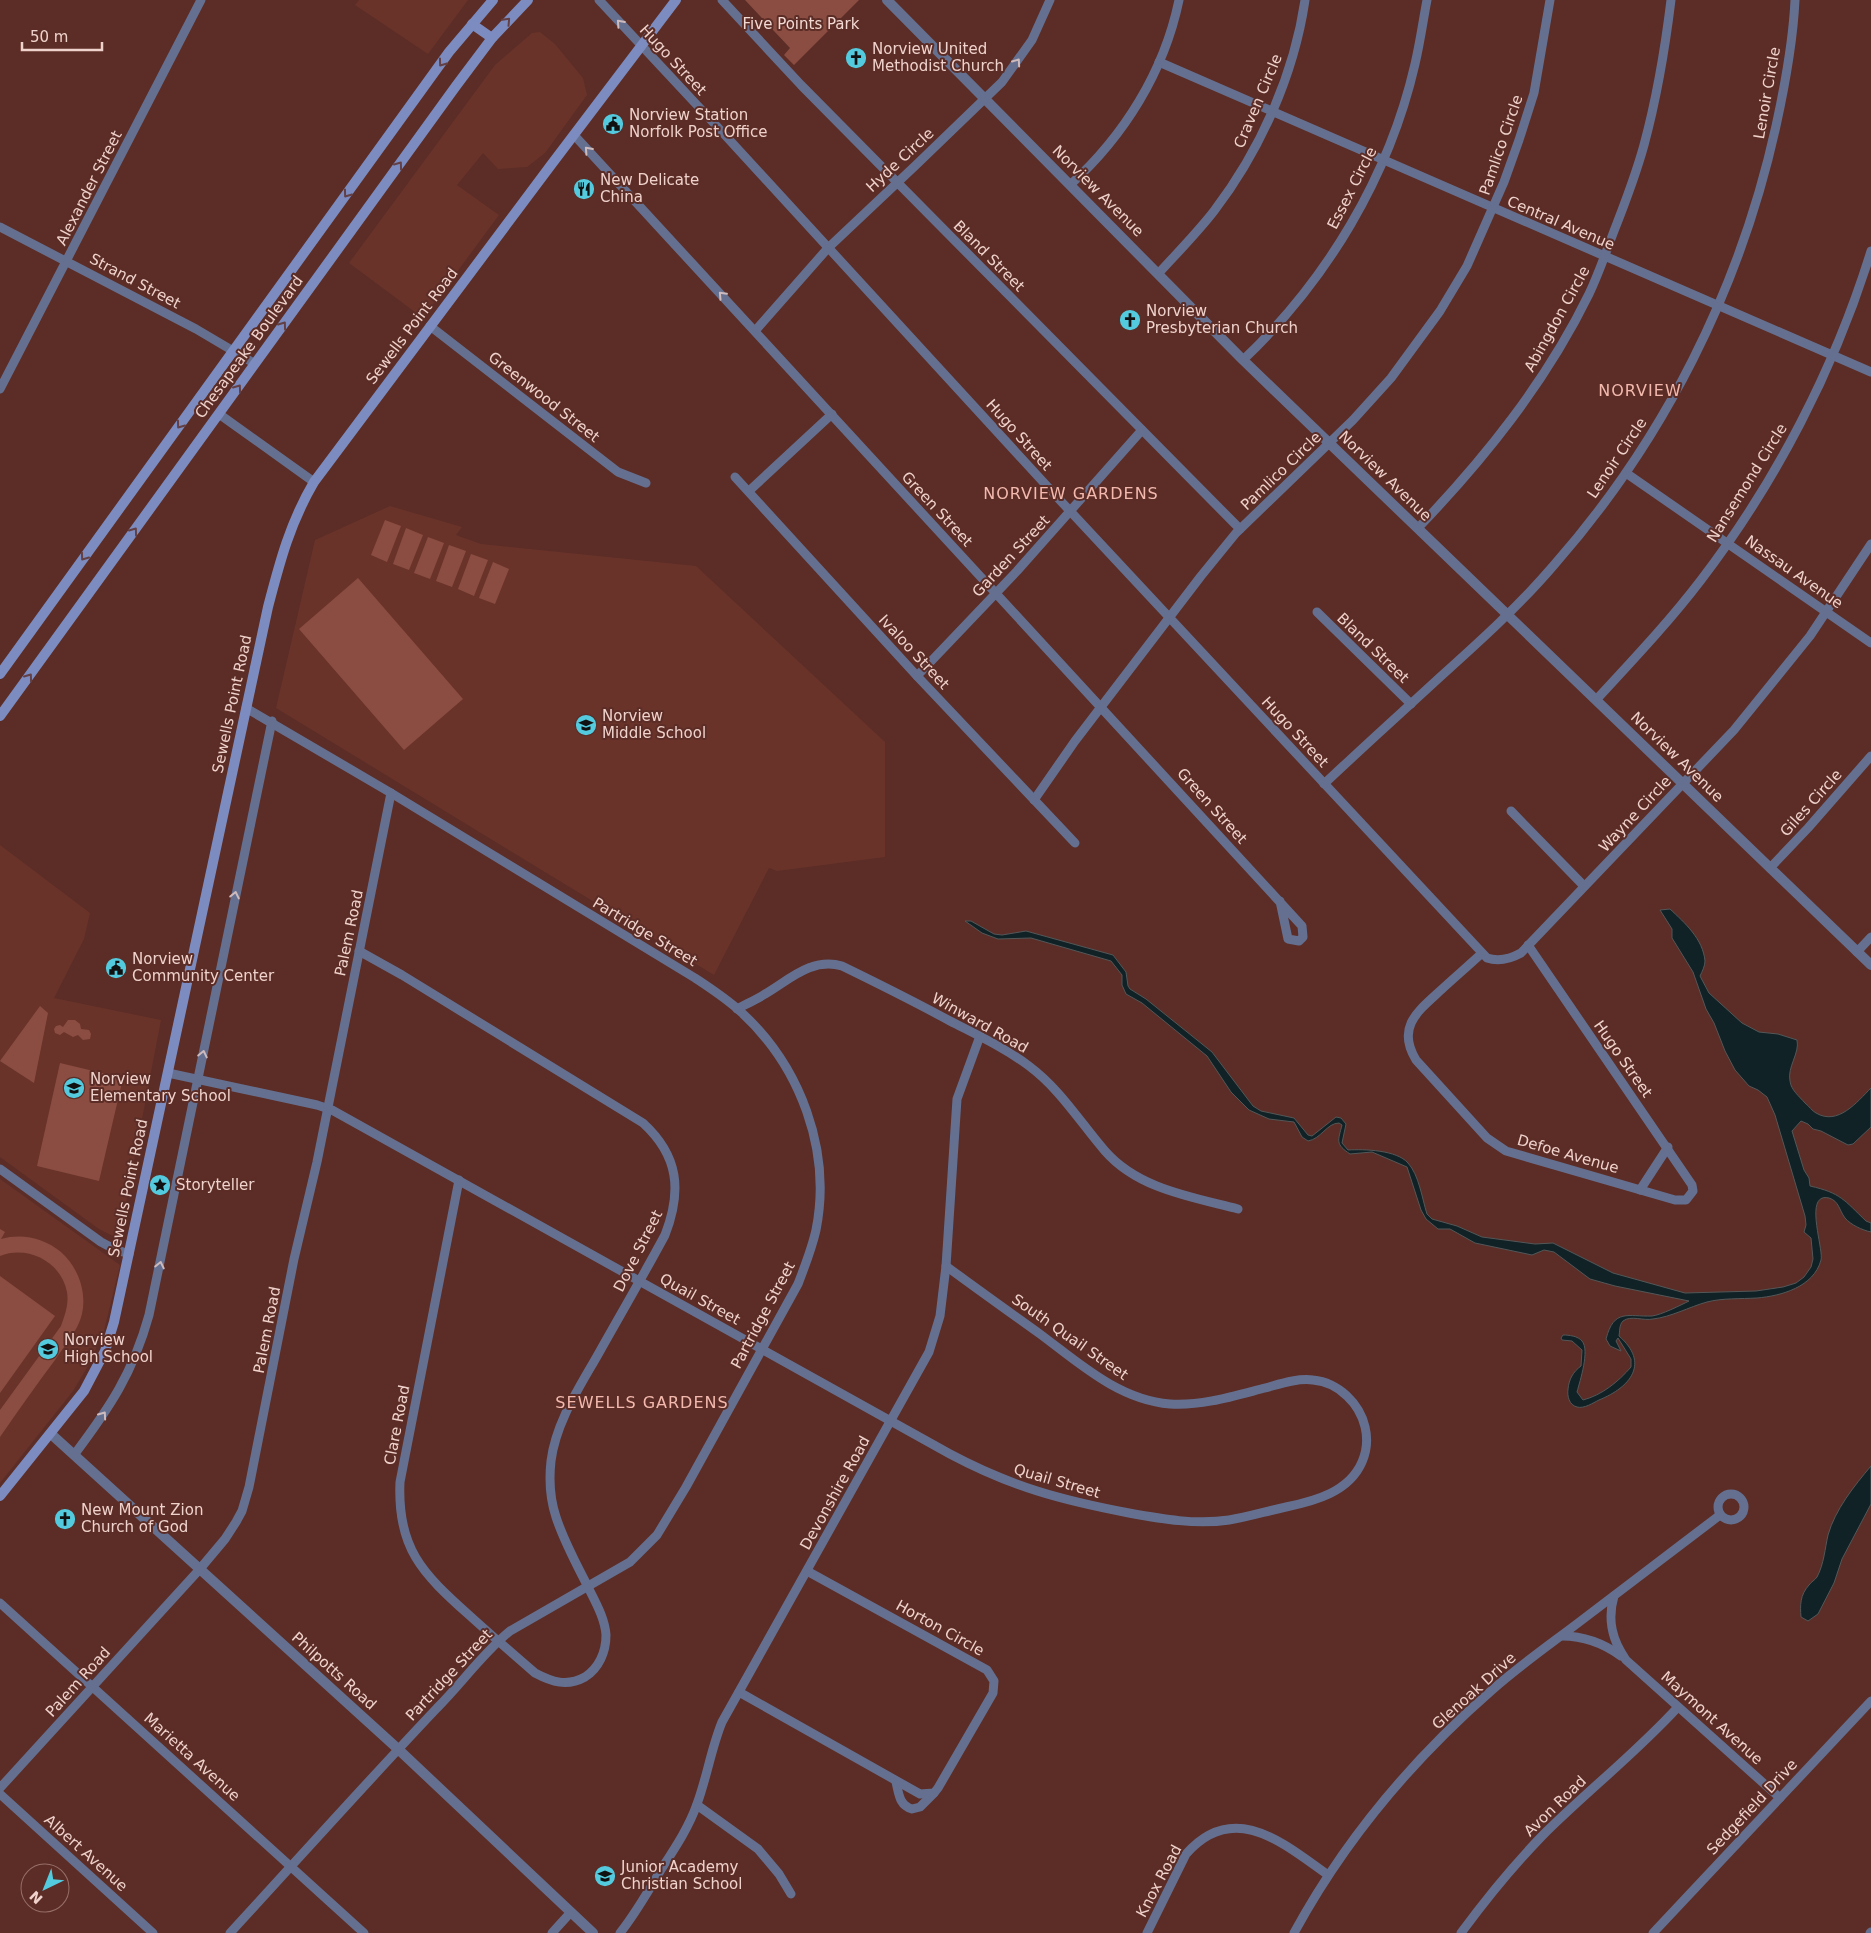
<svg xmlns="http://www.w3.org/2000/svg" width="1871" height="1933" font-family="'DejaVu Sans',sans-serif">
<rect width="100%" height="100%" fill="#5b2d26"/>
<g fill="#69332a">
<path d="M359 0H468L428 54 355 5Z"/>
<path d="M540 32 555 44 583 78 587 95 545 153 527 167 498 169 483 153 457 185 499 215 423 318 349 263 495 65 532 33Z"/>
<path d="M390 506 462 527 456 535 481 544 696 566 885 742V857L777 871 769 868 714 975 276 708 315 540Z"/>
<path d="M0 845 90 913 84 939 54 998 161 1020 119 1239 99 1229 0 1157Z"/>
<path d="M0 1179 120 1265 104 1331 88 1366 73 1391 0 1483Z"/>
</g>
<g fill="#8b4d42">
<path d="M745 0H859L794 65 784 55 790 48Z"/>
<path d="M385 520 401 526 387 562 371 555Z"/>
<path d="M406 528 423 535 409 570 393 564Z"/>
<path d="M428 537 444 543 430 579 414 573Z"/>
<path d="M449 545 466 551 452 587 436 581Z"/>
<path d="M471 554 488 560 474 596 458 589Z"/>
<path d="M493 562 509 569 495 604 479 598Z"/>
<path d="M358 578 463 699 404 750 299 629Z"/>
<path d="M40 1006 48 1013 34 1083 0 1061Z"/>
<path d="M68 1020H75L80 1024 81 1029 89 1030 91 1034 90 1039 83 1040 78 1035 73 1037 64 1032 60 1035 55 1033 54 1029 56 1026 60 1025 63 1027Z"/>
<path d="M60 1063 123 1078 99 1181 37 1166Z"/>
<path d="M0 1229 5 1232 1 1239C22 1233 44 1238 61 1252 78 1267 87 1292 82 1314 78 1331 64 1346 55 1360 36 1385 18 1411 0 1437V1410L61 1326C65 1315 69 1304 67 1292 61 1261 27 1245 0 1256Z"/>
<path d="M0 1276 55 1316 0 1393Z"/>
</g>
<g fill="#112226" stroke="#545758">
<path d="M1670 909C1685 923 1703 939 1705 961 1705 966 1702 972 1700 976L1709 993 1742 1023 1759 1032 1778 1034 1797 1040C1800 1053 1787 1067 1790 1081 1791 1090 1799 1096 1805 1103 1809 1106 1812 1111 1816 1113 1838 1126 1857 1102 1871 1088V1127L1853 1144 1848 1145 1821 1131 1813 1129 1808 1124 1801 1121 1792 1131 1804 1170 1809 1178 1810 1186C1841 1193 1844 1200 1866 1221L1871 1223V1232C1862 1230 1851 1225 1845 1218 1839 1210 1839 1201 1829 1198 1803 1192 1824 1249 1821 1260 1814 1287 1781 1296 1757 1298 1741 1299 1722 1298 1707 1302 1689 1307 1671 1317 1653 1319 1643 1321 1631 1315 1623 1321 1619 1325 1620 1331 1619 1336 1650 1363 1631 1387 1599 1400 1593 1403 1584 1409 1577 1407 1569 1405 1567 1396 1568 1389 1569 1379 1573 1372 1581 1366L1582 1350 1572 1341 1562 1340 1561 1338 1563 1335C1569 1335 1578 1336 1582 1341 1590 1350 1580 1381 1577 1392L1583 1400C1602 1395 1618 1382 1631 1367V1359L1618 1338 1616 1341 1621 1351 1610 1346 1606 1339C1614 1308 1628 1317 1652 1316 1661 1315 1681 1305 1689 1301L1615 1286 1590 1279 1554 1252 1544 1250 1532 1255 1475 1243 1450 1229H1438L1426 1219 1421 1210 1407 1167 1372 1152 1350 1154C1335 1144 1338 1141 1342 1125L1339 1123C1327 1123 1321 1139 1308 1141L1302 1137 1294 1122 1269 1119 1249 1110 1231 1092 1207 1056 1142 1003 1126 994 1122 985V975L1111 961 1031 938 998 939 982 933 965 921H971L994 934 1002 935 1026 931 1113 955 1126 972 1128 986 1130 989 1146 999 1212 1052 1253 1106 1261 1111 1294 1118 1308 1135 1312 1136 1336 1117 1341 1118 1346 1124 1342 1143 1348 1150C1364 1149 1397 1150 1408 1163 1419 1175 1422 1198 1427 1214L1432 1219 1457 1226 1482 1237 1535 1244 1553 1243 1613 1273 1685 1293 1756 1291 1783 1287 1796 1283 1804 1277 1811 1267 1813 1259 1811 1238 1804 1232 1806 1225 1805 1216 1775 1115 1767 1097 1758 1090 1749 1086 1735 1070 1725 1051 1714 1023 1706 1009 1693 972 1672 938V929L1660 910Z"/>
<path d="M1871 1466V1504L1842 1559 1834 1583 1818 1614 1808 1621 1801 1617C1800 1605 1800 1595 1809 1585 1811 1582 1815 1580 1817 1577 1824 1564 1825 1548 1828 1535 1835 1510 1854 1486 1871 1466Z"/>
</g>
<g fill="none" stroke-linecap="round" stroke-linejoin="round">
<g stroke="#657091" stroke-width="9">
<path d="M599 0 724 134 1057 497 1487 958C1499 962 1510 959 1521 953L1734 730 1810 636 1871 544"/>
<path d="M722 0 801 85 1240 529"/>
<path d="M1159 62 1871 372"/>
<path d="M574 135 1302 926 1303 937 1299 941 1288 939 1280 901"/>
<path d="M1070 185C1124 136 1164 72 1179 0"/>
<path d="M0 227 196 329 255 364"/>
<path d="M1158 274C1177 253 1197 233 1214 211 1260 151 1294 75 1305 0"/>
<path d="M430 326 618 472 646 483"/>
<path d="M755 331 828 248 916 165 1002 82 1032 40 1050 0"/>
<path d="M1243 360C1327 280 1389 177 1415 64 1420 43 1423 21 1427 0"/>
<path d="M0 389 201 0"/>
<path d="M219 414 314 482"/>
<path d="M1626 473 1871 643"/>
<path d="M735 477 917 676 1075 843"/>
<path d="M749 491 832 414"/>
<path d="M1418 528C1485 458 1546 382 1589 294 1599 273 1606 252 1614 231 1625 203 1636 174 1644 145 1657 97 1665 49 1671 0"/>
<path d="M1317 612 1411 704"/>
<path d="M917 676 1017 571 1142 430"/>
<path d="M1596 700C1632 661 1669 622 1701 580 1776 482 1835 368 1871 251"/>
<path d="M1324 784C1362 748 1401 713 1439 678 1479 642 1519 606 1554 565 1664 440 1740 289 1776 126 1785 85 1793 42 1795 0"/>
<path d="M1034 800 1075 741 1201 576 1236 533 1353 420 1391 378 1440 311 1467 266 1504 182 1519 140 1534 93 1550 0"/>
<path d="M1511 811 1584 886"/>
<path d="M1770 868 1808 828 1871 756"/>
<path d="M359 951 402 975 643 1123C679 1156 682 1191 665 1235 644 1274 622 1312 600 1351 581 1385 556 1421 551 1461 549 1479 550 1499 556 1517 564 1542 577 1565 589 1589 596 1603 605 1619 606 1635 606 1652 599 1668 585 1677 567 1687 552 1682 535 1673 513 1654 491 1635 469 1615 422 1573 397 1548 400 1482L459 1180"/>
<path d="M1857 952 1871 937"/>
<path d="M1481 954C1468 966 1454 978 1441 990 1418 1011 1396 1027 1416 1060L1487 1138 1506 1151 1675 1200H1686L1693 1191 1692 1185 1528 945"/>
<path d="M737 1009C746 1004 756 1000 765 994 789 980 812 957 842 966 879 984 915 1002 950 1021 977 1035 1005 1048 1029 1066 1060 1089 1080 1122 1105 1151 1138 1189 1192 1197 1238 1209"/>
<path d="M168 1073 317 1105 332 1110 950 1454C1012 1487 1061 1500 1129 1513 1162 1519 1196 1525 1229 1520 1248 1517 1267 1511 1286 1507 1315 1501 1349 1492 1362 1462 1372 1439 1365 1413 1347 1396 1338 1387 1325 1381 1313 1380 1297 1378 1280 1384 1265 1388 1234 1396 1202 1406 1170 1404 1119 1400 1079 1363 1040 1334 1008 1311 977 1289 946 1266"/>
<path d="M0 1169 101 1242 114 1249 129 1254"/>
<path d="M1640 1190 1668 1147"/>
<path d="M74 1455C110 1407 133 1373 149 1315L272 721"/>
<circle cx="1731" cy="1507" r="13"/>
<path d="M1614 1596C1607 1620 1612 1640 1626 1660L1780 1798"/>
<path d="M0 1603 364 1933"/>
<path d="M1562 1636C1584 1636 1603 1643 1621 1656"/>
<path d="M739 1692 920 1794 934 1793 938 1788 993 1693 994 1681 987 1670 807 1571"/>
<path d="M896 1782C899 1794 899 1805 912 1809L920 1807 934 1793"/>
<path d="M0 1788 199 1570 225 1539 236 1522 242 1511 249 1487 294 1259 317 1162 391 793"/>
<path d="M0 1794 153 1933"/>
<path d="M697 1805 758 1849 779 1874 791 1894"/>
<path d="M230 1933C299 1858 367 1782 437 1708 462 1683 483 1653 510 1631L630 1562 657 1535 686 1487 798 1284C805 1266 812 1248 816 1230 832 1150 800 1066 741 1012 727 999 710 988 695 978L391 793 246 708"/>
<path d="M552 1933 571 1912"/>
<path d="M620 1933C636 1913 649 1890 662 1868 675 1848 689 1827 697 1804 707 1777 711 1749 722 1722L929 1352 940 1316 946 1266 957 1099 980 1036"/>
<path d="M1147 1933 1186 1854C1234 1799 1284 1844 1328 1875"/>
<path d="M1294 1933C1344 1841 1413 1759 1492 1690 1519 1666 1549 1645 1578 1623 1626 1587 1673 1551 1720 1515"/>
<path d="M1461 1933C1486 1899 1512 1867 1542 1836 1586 1792 1636 1753 1678 1707"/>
<path d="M1653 1933 1871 1701"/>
<path d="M1870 1933 1871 1932"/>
</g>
<g stroke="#657091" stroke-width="10">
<path d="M887 0 1243 360 1871 965"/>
<path d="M51 1434 398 1749 593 1933"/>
</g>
<g stroke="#7c8cc0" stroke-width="10">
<path d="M472 24 492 38"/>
<path d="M0 674 449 52 493 0"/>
<path d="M0 716 456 86 492 38 528 0"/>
<path d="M0 1496 84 1391 105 1351 114 1322 268 607C280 561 290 523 314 482L551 165 676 0"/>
</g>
</g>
<defs><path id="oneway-chevron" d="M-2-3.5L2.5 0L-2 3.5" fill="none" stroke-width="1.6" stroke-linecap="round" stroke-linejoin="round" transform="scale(1.25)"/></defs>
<g stroke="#624045">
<use href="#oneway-chevron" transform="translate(507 21) rotate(-47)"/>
<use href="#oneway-chevron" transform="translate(442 63) rotate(126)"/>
<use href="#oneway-chevron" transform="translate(399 165) rotate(-54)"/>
<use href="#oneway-chevron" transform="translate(347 194) rotate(126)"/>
<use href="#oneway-chevron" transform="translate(283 325) rotate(-54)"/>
<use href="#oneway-chevron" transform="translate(238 388) rotate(-54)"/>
<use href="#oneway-chevron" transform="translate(180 425) rotate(126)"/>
<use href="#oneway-chevron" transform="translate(134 531) rotate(-54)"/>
<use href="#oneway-chevron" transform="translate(84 557) rotate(126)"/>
<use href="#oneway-chevron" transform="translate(29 677) rotate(-54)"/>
</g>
<g stroke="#cdbabd">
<use href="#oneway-chevron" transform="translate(620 23) rotate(-132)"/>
<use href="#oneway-chevron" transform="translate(1017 62) rotate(-55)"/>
<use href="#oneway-chevron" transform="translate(588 150) rotate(-132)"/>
<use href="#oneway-chevron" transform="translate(722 295) rotate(-133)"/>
<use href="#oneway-chevron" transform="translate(235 895) rotate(-78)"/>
<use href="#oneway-chevron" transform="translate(203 1054) rotate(-78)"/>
<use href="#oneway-chevron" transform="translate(160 1265) rotate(-78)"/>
<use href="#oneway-chevron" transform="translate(103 1415) rotate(-55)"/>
</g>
<defs>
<g id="church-disc" transform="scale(1.125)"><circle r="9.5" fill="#54cade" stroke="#5b2d26"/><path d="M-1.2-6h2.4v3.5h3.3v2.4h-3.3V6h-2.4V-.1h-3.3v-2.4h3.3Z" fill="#111"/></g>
<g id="civic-disc" transform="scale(1.125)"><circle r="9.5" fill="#54cade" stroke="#5b2d26"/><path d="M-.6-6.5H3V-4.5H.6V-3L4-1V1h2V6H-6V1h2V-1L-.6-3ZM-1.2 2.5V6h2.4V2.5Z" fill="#111"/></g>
<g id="restaurant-disc" transform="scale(1.125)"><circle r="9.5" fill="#54cade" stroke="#5b2d26"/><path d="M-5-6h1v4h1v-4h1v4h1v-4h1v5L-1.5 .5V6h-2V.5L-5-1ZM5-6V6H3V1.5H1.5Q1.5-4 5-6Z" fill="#111"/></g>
<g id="school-disc" transform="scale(1.125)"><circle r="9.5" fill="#54cade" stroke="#5b2d26"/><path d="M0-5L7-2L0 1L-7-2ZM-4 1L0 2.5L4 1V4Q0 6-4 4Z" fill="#111"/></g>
<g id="sight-disc" transform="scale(1.125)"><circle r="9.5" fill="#54cade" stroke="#5b2d26"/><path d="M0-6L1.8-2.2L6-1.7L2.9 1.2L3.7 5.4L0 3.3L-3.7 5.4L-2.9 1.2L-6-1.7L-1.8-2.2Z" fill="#111"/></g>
</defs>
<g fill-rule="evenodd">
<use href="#church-disc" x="856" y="58"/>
<use href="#civic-disc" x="613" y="124"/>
<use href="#restaurant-disc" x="584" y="189"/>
<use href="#church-disc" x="1130" y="320"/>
<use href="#school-disc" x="586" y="725"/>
<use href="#civic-disc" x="116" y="968"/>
<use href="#school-disc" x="74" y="1088"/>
<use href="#sight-disc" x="160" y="1185"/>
<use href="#school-disc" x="48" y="1349"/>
<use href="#church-disc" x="65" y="1519"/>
<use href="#school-disc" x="605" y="1876"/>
</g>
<g text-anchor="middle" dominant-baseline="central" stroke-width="4" stroke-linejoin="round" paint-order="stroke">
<g font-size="15" fill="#f3d9d4" stroke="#5b2d26">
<text x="801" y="24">Five Points Park</text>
</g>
<g font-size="15" fill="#f0d2cc" stroke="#5b2d26" text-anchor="start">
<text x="872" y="49">Norview United<tspan x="872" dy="17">Methodist Church</tspan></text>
<text x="629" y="115">Norview Station<tspan x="629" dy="17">Norfolk Post Office</tspan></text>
<text x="600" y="180">New Delicate<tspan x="600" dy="17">China</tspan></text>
<text x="1146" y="311">Norview<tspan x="1146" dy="17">Presbyterian Church</tspan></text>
<text x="602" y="716">Norview<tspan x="602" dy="17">Middle School</tspan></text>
<text x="132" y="959">Norview<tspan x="132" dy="17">Community Center</tspan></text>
<text x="90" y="1079">Norview<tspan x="90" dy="17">Elementary School</tspan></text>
<text x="176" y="1185">Storyteller</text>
<text x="64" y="1340">Norview<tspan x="64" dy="17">High School</tspan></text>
<text x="81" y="1510">New Mount Zion<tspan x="81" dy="17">Church of God</tspan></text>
<text x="621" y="1867">Junior Academy<tspan x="621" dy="17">Christian School</tspan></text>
</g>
<g font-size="15" fill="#f0d2cc" stroke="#5b2d26">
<text transform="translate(673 60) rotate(47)">Hugo Street</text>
<text transform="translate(1767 93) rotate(-80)">Lenoir Circle</text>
<text transform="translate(1258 101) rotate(-67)">Craven Circle</text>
<text transform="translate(1501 145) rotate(-71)">Pamlico Circle</text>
<text transform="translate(900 160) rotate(-43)">Hyde Circle</text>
<text transform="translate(89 188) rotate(-63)">Alexander Street</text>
<text transform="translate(1352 188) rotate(-63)">Essex Circle</text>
<text transform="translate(1098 191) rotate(45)">Norview Avenue</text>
<text transform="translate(1561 223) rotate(23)">Central Avenue</text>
<text transform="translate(989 256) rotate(45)">Bland Street</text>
<text transform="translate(135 281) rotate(28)">Strand Street</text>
<text transform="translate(1557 319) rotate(-61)">Abingdon Circle</text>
<text transform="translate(412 326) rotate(-53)">Sewells Point Road</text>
<text transform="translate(249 347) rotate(-54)">Chesapeake Boulevard</text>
<text transform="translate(544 397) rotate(38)">Greenwood Street</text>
<text transform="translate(1019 435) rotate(48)">Hugo Street</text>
<text transform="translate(1617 458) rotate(-56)">Lenoir Circle</text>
<text transform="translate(1281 471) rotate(-44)">Pamlico Circle</text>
<text transform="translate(1385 476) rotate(44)">Norview Avenue</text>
<text transform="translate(1747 483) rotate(-58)">Nansemond Circle</text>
<text transform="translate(937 509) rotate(47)">Green Street</text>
<text transform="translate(1011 556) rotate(-47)">Garden Street</text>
<text transform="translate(1794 572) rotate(35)">Nassau Avenue</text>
<text transform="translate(1373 648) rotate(44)">Bland Street</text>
<text transform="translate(914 652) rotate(47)">Ivaloo Street</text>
<text transform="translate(232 704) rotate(-78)">Sewells Point Road</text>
<text transform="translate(1295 732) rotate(47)">Hugo Street</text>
<text transform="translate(1677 757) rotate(44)">Norview Avenue</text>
<text transform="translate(1811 803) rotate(-48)">Giles Circle</text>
<text transform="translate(1212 806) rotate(48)">Green Street</text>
<text transform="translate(1635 814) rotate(-47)">Wayne Circle</text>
<text transform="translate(645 932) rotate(31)">Partridge Street</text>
<text transform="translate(349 933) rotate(-78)">Palem Road</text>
<text transform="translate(980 1023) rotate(29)">Winward Road</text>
<text transform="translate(1623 1059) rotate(55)">Hugo Street</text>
<text transform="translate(1568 1154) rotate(16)">Defoe Avenue</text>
<text transform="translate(128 1188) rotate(-78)">Sewells Point Road</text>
<text transform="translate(638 1251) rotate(-63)">Dove Street</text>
<text transform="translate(700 1299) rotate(29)">Quail Street</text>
<text transform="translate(763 1315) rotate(-62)">Partridge Street</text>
<text transform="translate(267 1330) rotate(-79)">Palem Road</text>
<text transform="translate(1070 1337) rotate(35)">South Quail Street</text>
<text transform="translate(397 1425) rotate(-79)">Clare Road</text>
<text transform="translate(1057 1481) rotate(16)">Quail Street</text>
<text transform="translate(835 1493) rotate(-61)">Devonshire Road</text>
<text transform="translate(940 1628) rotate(29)">Horton Circle</text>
<text transform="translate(334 1671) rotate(42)">Philpotts Road</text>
<text transform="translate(449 1675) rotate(-47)">Partridge Street</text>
<text transform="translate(78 1682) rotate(-48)">Palem Road</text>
<text transform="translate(1474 1691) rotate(-42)">Glenoak Drive</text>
<text transform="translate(1712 1718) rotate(42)">Maymont Avenue</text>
<text transform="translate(192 1757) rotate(42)">Marietta Avenue</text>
<text transform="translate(1555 1806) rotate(-44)">Avon Road</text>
<text transform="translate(1752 1807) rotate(-47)">Sedgefield Drive</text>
<text transform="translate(86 1853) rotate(42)">Albert Avenue</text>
<text transform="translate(1159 1881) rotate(-62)">Knox Road</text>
</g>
<g font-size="16" letter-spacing="1" fill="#f3b9ae" stroke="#5b2d26">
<text x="1640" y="390">NORVIEW</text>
<text x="1071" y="493">NORVIEW GARDENS</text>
<text x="642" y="1402">SEWELLS GARDENS</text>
</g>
</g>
<g transform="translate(45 1888) rotate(223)"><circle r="24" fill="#5b2d26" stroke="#976f68"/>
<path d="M0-4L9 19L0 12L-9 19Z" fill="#54cade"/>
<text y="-8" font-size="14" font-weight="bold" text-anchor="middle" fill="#f0d2cc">N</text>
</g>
<path d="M22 42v8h80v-8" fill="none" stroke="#f0d2cc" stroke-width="2.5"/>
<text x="30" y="42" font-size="15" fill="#f0d2cc" stroke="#5b2d26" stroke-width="4" paint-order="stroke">50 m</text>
</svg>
